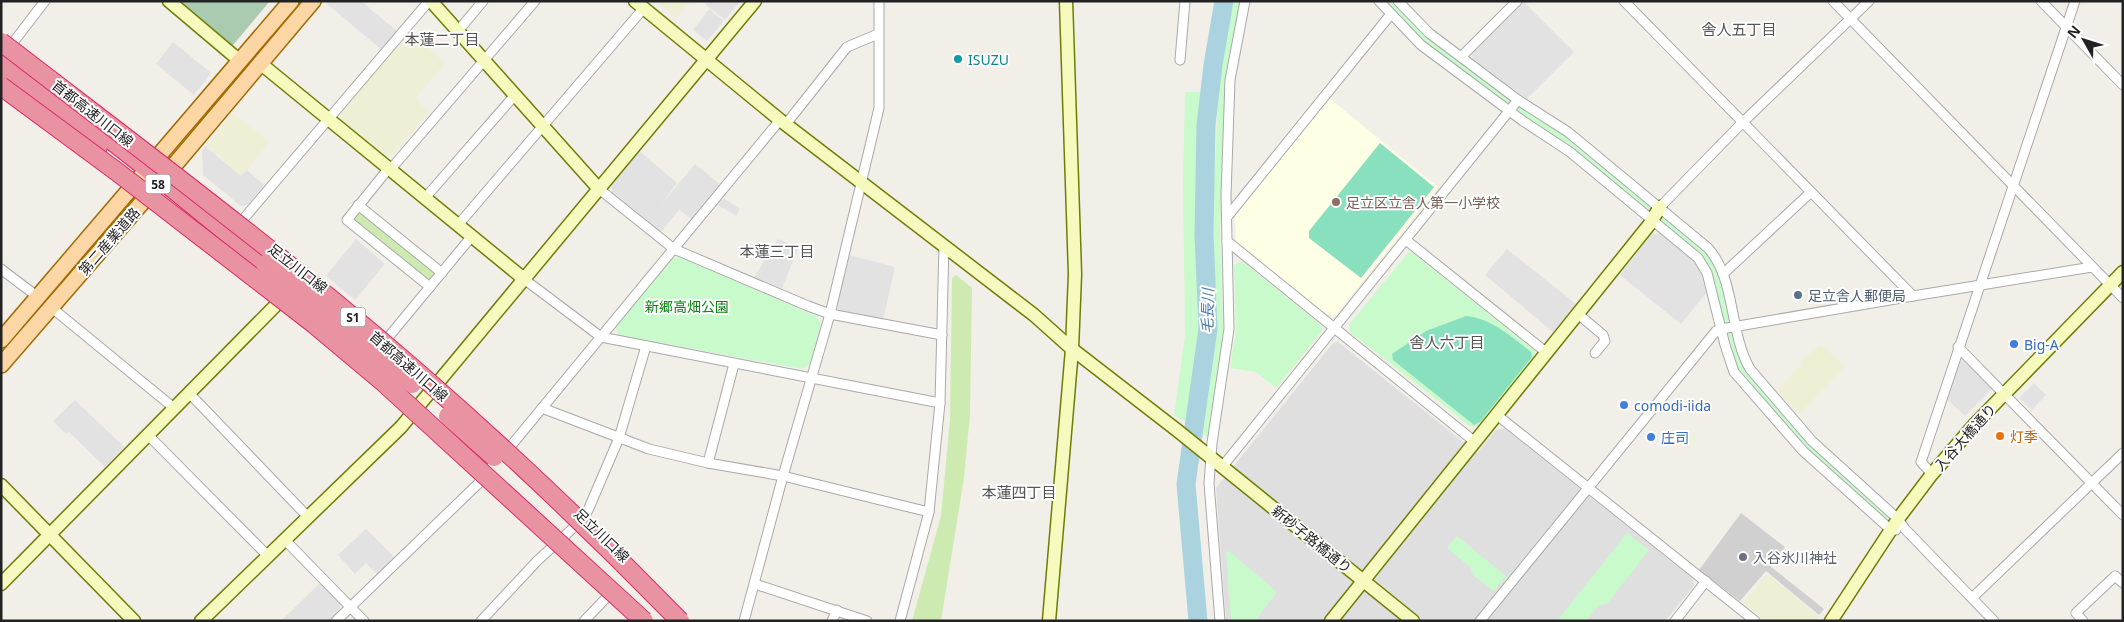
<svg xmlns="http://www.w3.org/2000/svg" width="2124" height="622" font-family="'Noto Sans','Noto Sans JP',sans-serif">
<rect width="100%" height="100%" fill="#f2efe9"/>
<path fill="#e0dfdf" d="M1338 342 1477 453 1496 430 1504 428 1693 579 1694 586 1665 621H1226L1216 488 1333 343Z"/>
<path fill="#ffffe5" d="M1329 98 1438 187 1335 316 1330 317 1236 242 1235 216Z"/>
<path fill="#d0d0d0" d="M1741 513 1785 547 1770 566 1824 609 1819 615 1766 571 1740 601 1699 570Z"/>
<g fill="#eef0d5">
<path d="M657 1H691L676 18Z"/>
<path d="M409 31 445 63 415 99 429 112 393 155 384 156 341 121 340 113Z"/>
<path d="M233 113 269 142 242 176 206 146Z"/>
<path d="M1821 344 1845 367 1799 414 1777 390 1802 364 1800 361Z"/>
<path d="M1767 574 1819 617 1816 621H1763L1742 604Z"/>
</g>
<g fill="#cdebb0">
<path d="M299 1H305L290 19 262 45Z"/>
<path d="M359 211 435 272 431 280H429L352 219Z"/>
<path d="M956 275 972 288 970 414 964 478 941 621H912L941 516 950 419 952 278Z"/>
</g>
<path fill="#aacbaf" d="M177 1H270L233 45H229Z"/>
<g fill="#c8facc">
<path d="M1234 1H1241L1227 81 1220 232 1223 333 1209 435 1206 437 1199 431 1212 333 1211 236 1220 68Z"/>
<path d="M1382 1H1393L1428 37 1531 114 1574 141 1705 249 1715 261 1741 360 1747 371 1891 517 1887 523 1804 448 1742 377 1734 363 1707 264 1526 120 1423 43Z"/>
<path d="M1185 92H1202L1198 126 1200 314 1199 336 1188 422 1174 416 1185 336 1183 181Z"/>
<path d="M1411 252 1535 351 1534 358 1478 426H1470L1350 332 1349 325 1408 253Z"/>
<path d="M679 257 816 316 821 324 810 364 802 369 618 335 616 327 672 259Z"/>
<path d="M1242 261 1322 326V331L1276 388 1256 372 1230 368 1236 331 1234 265Z"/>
<path d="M1627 533 1649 550 1607 604 1599 605 1586 621H1557Z"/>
<path d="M1457 536 1506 576 1494 591 1473 575 1470 567 1447 548Z"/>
<path d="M1229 551 1277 592 1255 621H1231L1226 552Z"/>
</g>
<g fill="#88e0be">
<path d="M1380 143 1434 187 1361 278 1309 238V231Z"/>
<path d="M1466 316C1491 318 1512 337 1531 352L1532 357 1480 422 1474 425 1393 360 1392 354 1426 331Z"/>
</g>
<g fill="#e2e2e2">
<path d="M330 1H361L398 32 382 50 327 4Z"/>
<path d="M708 1H740L725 20 705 4Z"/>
<path d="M1524 2 1574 52 1527 99 1473 59 1472 54Z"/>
<path d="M709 9 724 21 707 41 693 30Z"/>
<path d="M173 42 211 73 194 95 156 64Z"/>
<path d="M205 146 241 176 247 170 264 185 248 205 241 206 203 175 202 151Z"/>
<path d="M638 150 677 183 660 206 695 164 721 185 693 220 679 210 661 232 612 192V183Z"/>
<path d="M725 199 740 209 736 216 718 205 721 200Z"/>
<path d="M1660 233 1694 261 1701 273 1706 293 1681 324 1620 275 1652 234Z"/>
<path d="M356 239 385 264 355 300 326 276Z"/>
<path d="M778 239 798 248 782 289 754 277Z"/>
<path d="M1507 249 1576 304 1553 332 1485 275Z"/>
<path d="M849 255 895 267 883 320 839 311 837 305Z"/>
<path d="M1965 360 1993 387 1965 416 1947 399 1959 362Z"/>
<path d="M2034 383 2046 395 2032 410 2019 398Z"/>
<path d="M75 400 124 447 105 467 69 432 66 434 53 421Z"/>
<path d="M366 529 395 558 378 575 366 563 355 574 338 555Z"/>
<path d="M320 583 340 602V611L330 621H281Z"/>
</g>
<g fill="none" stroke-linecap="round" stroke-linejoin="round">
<path stroke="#aad3df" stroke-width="19" d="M1198 621 1186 484 1208 329 1204 234 1206 125 1213 65 1224 1"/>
<g stroke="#a9a9a9" stroke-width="11">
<g id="street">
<path d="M1379 1 1421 45 1523 121 1570 152 1698 258 1707 273 1725 345 1734 372 1803 451 1891 530H1896"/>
<path d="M1398 1 1429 33 1518 100 1568 132 1708 248C1736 279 1729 333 1750 369L1812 441 1898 519 1905 529 1994 621"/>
<path d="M1833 1 2123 298"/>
<path d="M2041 1 2123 85"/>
<path d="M458 31 483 1"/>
<path d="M12 44 45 1"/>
<path d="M1461 57 1517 1"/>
<path d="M1180 60 1185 1"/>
<path d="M786 124 847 47 878 34"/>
<path d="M389 168 347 220 430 287"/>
<path d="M390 170 535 1"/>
<path d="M599 189 674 249 808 306 830 314 942 335"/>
<path d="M425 198 515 95"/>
<path d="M358 205 442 273"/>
<path d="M1660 207 1742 123 1869 1"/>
<path d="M1227 217 1391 14"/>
<path d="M240 223 429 1"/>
<path d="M458 225 643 9"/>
<path d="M1406 240 1547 353"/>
<path d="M1227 241 1475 442"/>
<path d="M1 269 38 297"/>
<path d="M1723 274 1810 193"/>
<path d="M524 279 601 337 940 403"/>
<path d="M1913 296 2092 267"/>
<path d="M52 308 174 408"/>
<path d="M1578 314 1603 335 1605 341 1595 353"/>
<path d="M386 340 472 236"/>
<path d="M1958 347 2123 515"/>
<path d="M189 393 308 517"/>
<path d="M542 408 649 449 708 463 783 476 929 512"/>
<path d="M1497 415 1755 621"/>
<path d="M148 435 268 556"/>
<path d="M510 447 780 120"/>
<path d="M708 463 734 364"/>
<path d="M1222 467 1518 100"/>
<path d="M1932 474 1921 462 2075 1"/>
<path d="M285 540 364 621"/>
<path d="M755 584 867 621"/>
<path d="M1972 598 2123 453"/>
<path d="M336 621 482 480"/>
<path d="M481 621 537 561 584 518 589 508 619 438 646 346"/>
<path d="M584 621 607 597"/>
<path d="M744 621 783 476 830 314 879 108V1"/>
<path d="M832 621 837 610"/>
<path d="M900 621 929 512 940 403 944 245"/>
<path d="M1220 621 1209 483 1212 443 1229 329 1226 195 1230 80 1245 1"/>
<path d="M1480 621 1716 331 1721 329 1913 296 1624 1"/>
<path d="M1675 621 1706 581"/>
<path d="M2083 621 2076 613 2115 576 2123 583"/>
</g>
</g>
<g stroke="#707d05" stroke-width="15">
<g id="secondary">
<path d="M169 1 240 61"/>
<path d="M431 1 599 189"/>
<path d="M635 1 780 120 1034 315 1072 349 1178 431 1413 621"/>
<path d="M260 63 524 279"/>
<path d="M1 485 134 621"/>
<path d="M1 584 277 304"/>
<path d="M201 621 401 427 755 1"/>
<path d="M1049 621 1072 349 1075 274 1066 1"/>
<path d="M1331 621 1649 225 1660 207"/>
<path d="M1831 621 1898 519 1932 474 1975 424 2123 272"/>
</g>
</g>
<g stroke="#a06b00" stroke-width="18">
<g id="primary">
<path d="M1 340 291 1"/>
<path d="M1 365 172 168 313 1"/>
</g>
</g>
<g stroke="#dc2a67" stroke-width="20">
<g id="highway">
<path d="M1 54 162 180 265 264"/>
<path d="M1 73 98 147"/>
</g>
</g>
<use href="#street" stroke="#fff" stroke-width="9"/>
<use href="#secondary" stroke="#f7fabf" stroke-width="12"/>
<use href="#primary" stroke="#fcd6a4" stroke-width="15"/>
<use href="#highway" stroke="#e892a2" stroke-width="18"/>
<g stroke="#dc2a67" stroke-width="20" stroke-linecap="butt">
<g id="highway-bridge">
<path d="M1 42C114 129 228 214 337 304 457 403 571 509 680 621"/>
<path d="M1 86 120 174 314 324 382 381 644 621"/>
<path d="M265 264 412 384"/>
<path d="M448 416 494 457"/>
</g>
</g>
<use href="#highway-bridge" stroke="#e892a2" stroke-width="18"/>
</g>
<circle fill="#0f9aa8" stroke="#fff" stroke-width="2" cx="958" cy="59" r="5"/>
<circle fill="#8d6e63" stroke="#fff" stroke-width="2" cx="1336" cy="202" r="5"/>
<circle fill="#5c6f8a" stroke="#fff" stroke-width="2" cx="1798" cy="295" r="5"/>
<g fill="#3f7fe0" stroke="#fff" stroke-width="2">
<circle cx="2014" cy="344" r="5"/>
<circle cx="1624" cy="405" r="5"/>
<circle cx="1651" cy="437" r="5"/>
</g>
<circle fill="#e8710a" stroke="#fff" stroke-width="2" cx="2000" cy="436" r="5"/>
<circle fill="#6b7280" stroke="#fff" stroke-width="2" cx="1743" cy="557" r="5"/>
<g text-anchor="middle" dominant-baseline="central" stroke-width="4" stroke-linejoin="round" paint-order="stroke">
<g fill="#fff" stroke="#646464" stroke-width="1">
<rect x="145.5" y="174.5" width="25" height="19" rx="4"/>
<rect x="340.5" y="307.5" width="25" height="19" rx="4"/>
</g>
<g font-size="12" font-weight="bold" fill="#222">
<text x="158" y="184">58</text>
<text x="353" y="317">S1</text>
</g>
<g font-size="14" fill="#0d838f" stroke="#fff" text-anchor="start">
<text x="968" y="59">ISUZU</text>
</g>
<g font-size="14" fill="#222" stroke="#fff">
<text transform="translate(93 113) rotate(38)">首都高速川口線</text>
<text transform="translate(109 241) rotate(-49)">第二産業道路</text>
<text transform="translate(298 268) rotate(38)">足立川口線</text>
<text transform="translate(409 366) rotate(41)">首都高速川口線</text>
<text transform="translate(1965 437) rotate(-48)">入谷大橋通り</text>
<text transform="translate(602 535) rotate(44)">足立川口線</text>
<text transform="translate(1312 539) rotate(39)">新砂子路橋通り</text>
</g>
<g font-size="14" fill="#785e54" stroke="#fff" text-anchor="start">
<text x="1346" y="202">足立区立舎人第一小学校</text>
</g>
<g font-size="14" fill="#4e5e75" stroke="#fff" text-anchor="start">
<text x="1808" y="295">足立舎人郵便局</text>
</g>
<g font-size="14" fill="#0c8416" stroke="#fff">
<text x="687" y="306">新郷高畑公園</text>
</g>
<g font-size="14" fill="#366cbe" stroke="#fff" text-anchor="start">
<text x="2024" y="344">Big-A</text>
<text x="1634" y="405">comodi-iida</text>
<text x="1661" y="437">庄司</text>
</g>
<g font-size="14" fill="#c56008" stroke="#fff" text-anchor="start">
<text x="2010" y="436">灯季</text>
</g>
<g font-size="14" fill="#5b616d" stroke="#fff" text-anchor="start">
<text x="1753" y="557">入谷氷川神社</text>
</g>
<g font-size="15" fill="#555" stroke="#fff">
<text x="1739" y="29">舎人五丁目</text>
<text x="442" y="39">本蓮二丁目</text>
<text x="777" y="251">本蓮三丁目</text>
<text x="1447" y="342">舎人六丁目</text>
<text x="1019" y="492">本蓮四丁目</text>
</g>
<g font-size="15" font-style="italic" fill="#4a7aab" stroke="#fff">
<text transform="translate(1207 311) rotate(-89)">毛長川</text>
</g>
</g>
<rect width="2124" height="622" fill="none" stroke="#222222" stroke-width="5"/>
<g transform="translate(2084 40) rotate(309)" stroke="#ffffff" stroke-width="4" paint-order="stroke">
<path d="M0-4L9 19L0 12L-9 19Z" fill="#222222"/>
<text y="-8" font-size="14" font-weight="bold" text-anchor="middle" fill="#222222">N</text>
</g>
</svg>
